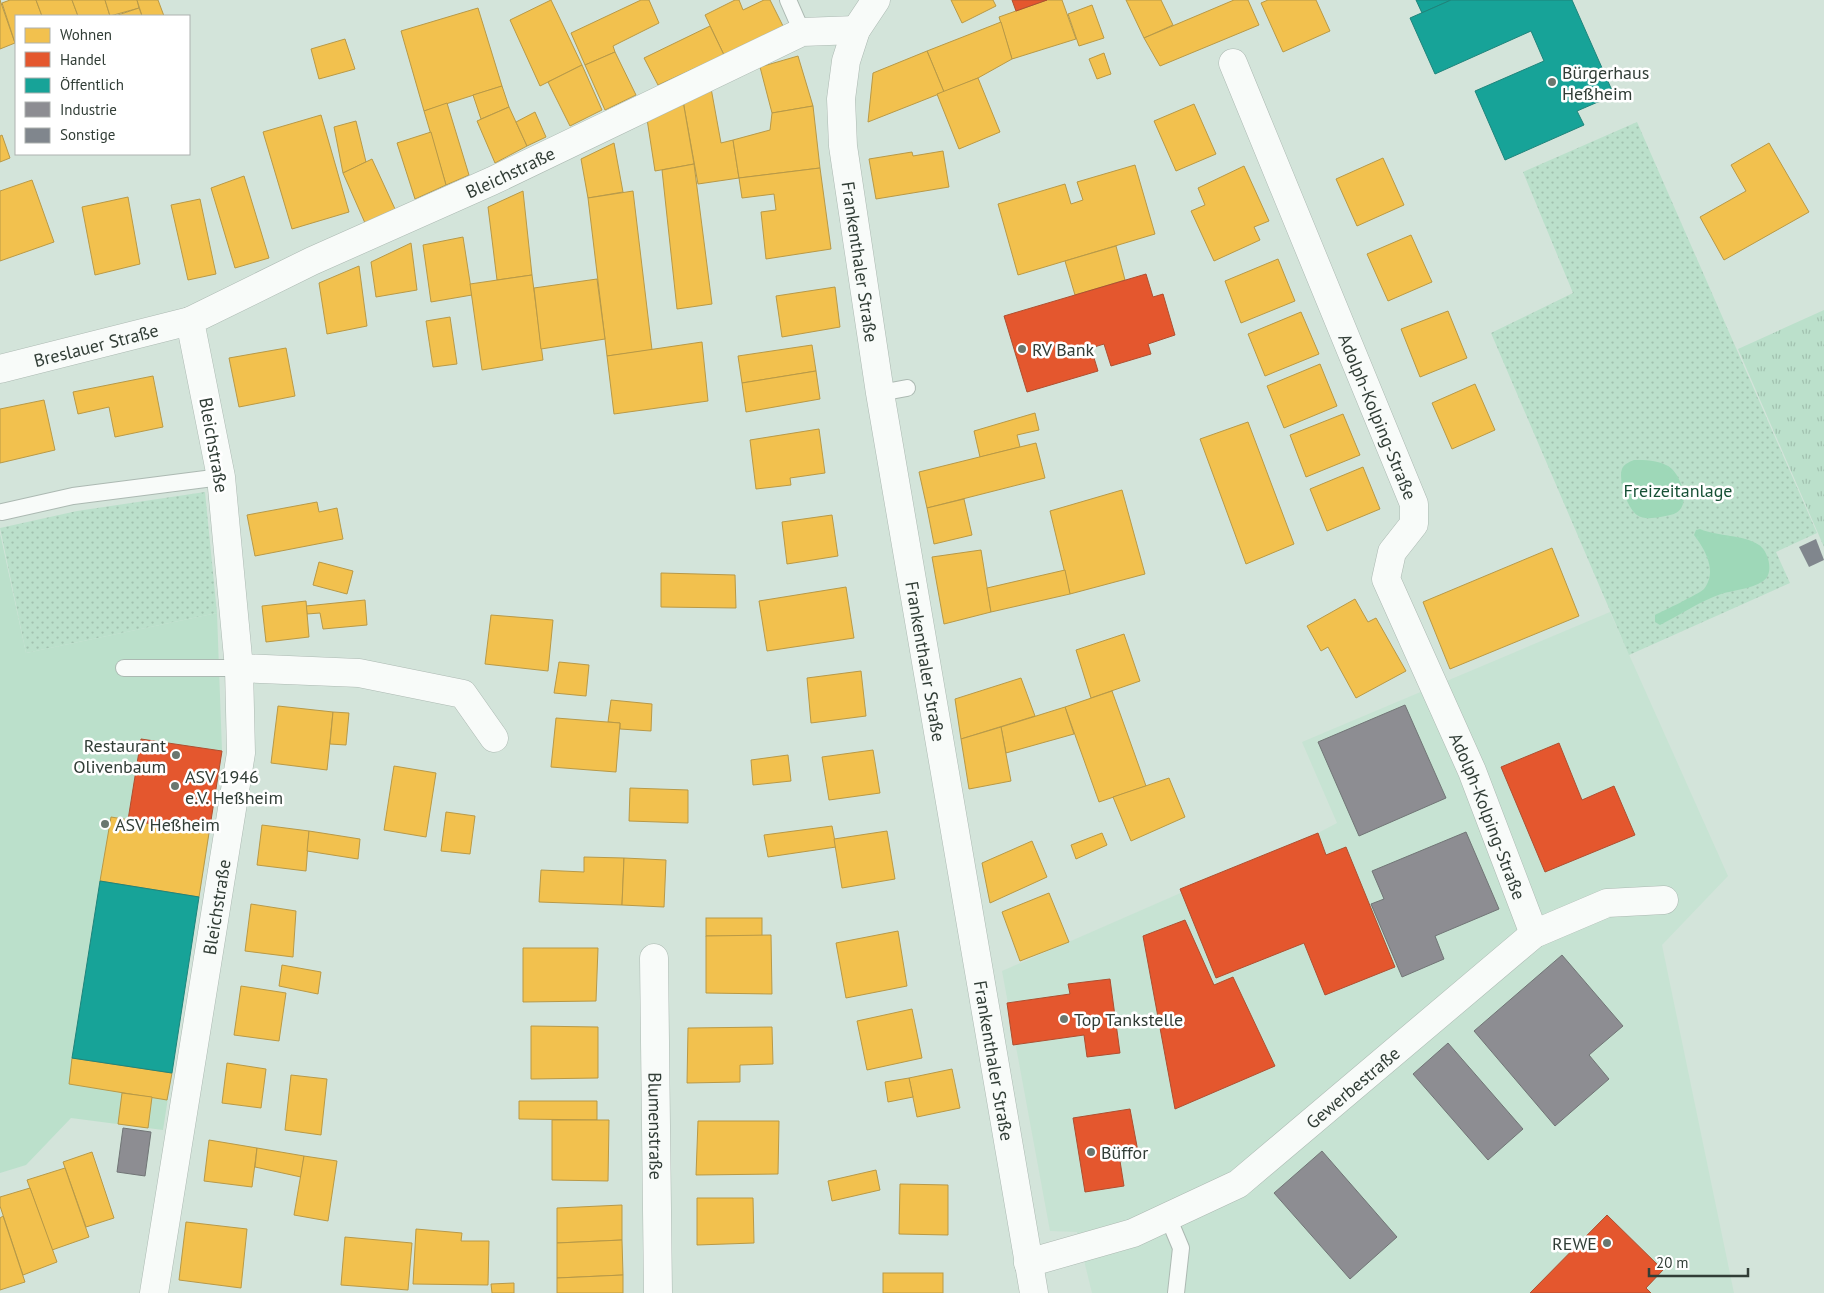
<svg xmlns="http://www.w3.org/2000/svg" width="1824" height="1293" font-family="'PT Sans',sans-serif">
<defs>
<pattern id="grass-tufts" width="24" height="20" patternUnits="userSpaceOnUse" patternTransform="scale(1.25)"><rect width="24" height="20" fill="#bbe0cb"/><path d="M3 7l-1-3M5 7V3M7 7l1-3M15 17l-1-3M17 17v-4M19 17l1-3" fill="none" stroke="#a1c1af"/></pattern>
<pattern id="park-dots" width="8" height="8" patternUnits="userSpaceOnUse" patternTransform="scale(1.25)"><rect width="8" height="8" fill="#bbe0cb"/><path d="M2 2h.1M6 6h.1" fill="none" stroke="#a1c1af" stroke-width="1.8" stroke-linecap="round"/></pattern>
</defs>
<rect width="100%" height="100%" fill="#d3e4da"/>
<path fill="#c7e3d3" d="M1610 612 1728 876 1662 945 1734 1293H1092L1077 1232 1050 1231 1002 971 1318 833 1337 823 1302 742Z"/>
<path fill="url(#grass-tufts)" d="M1824 310V547L1738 349Z"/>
<g fill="url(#park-dots)">
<path d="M1637 122 1817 533 1776 552 1790 583 1629 655 1491 333 1573 293 1523 172Z"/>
<path d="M205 492 217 613 26 653 0 528 77 511Z"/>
</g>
<path fill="#bbe0cb" d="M0 533 26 653 217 613 222 751 163 1130 71 1118 26 1165 0 1173Z"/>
<g fill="#9ed8b8">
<path d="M1634 460C1645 460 1657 460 1668 466 1682 474 1694 511 1670 515 1661 517 1645 521 1637 515 1627 508 1618 480 1622 469 1624 464 1629 462 1634 460Z"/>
<path d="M1700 529C1719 537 1742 534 1759 545 1767 550 1773 568 1767 577 1760 588 1733 590 1721 594 1700 601 1680 615 1660 625L1655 622V615C1663 611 1699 594 1704 589 1718 572 1705 549 1694 535L1696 530Z"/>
</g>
<g fill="#f2c14e" stroke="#b89947">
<path d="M0 0 15 43 0 49Z"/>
<path d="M10 0H36L42 16H16V46L2 3Z"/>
<path d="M36 0H72L78 16H42Z"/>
<path d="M72 0H105L110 16H78Z"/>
<path d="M105 0H137L139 8 110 16Z"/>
<path d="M137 0H158L164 16H142Z"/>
<path d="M551 0 582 65 540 86 510 20Z"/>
<path d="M641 0H649L659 23 613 46 615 52 585 65 571 33Z"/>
<path d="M735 0H739L743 10 764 0H770L783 26 724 55 705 15Z"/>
<path d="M951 0H993L996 6 962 23Z"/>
<path d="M1047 0H1062L1076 39 1012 59 999 17Z"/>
<path d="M1126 0H1161L1173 25 1144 38Z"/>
<path d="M1234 0H1248L1259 25 1160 66 1144 38Z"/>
<path d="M1268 0H1316L1330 31 1283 52 1261 3Z"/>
<path d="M1092 5 1104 38 1079 46 1068 14Z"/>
<path d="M139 8 142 16H115Z"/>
<path d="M478 8 502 86 424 111 401 31Z"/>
<path d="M1001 22 1012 59 978 78 944 92 927 51Z"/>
<path d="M710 26 724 55 658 85 644 58Z"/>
<path d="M345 39 355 69 319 79 311 49Z"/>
<path d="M927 51 944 92 868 122 873 73Z"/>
<path d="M615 52 636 95 605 110 585 65Z"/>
<path d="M1104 53 1111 74 1097 79 1089 59Z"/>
<path d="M798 56 813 106 772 113 760 67Z"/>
<path d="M582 65 602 110 570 126 548 82Z"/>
<path d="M978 78 1000 132 959 149 937 94Z"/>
<path d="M502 86 509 107 481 119 473 95Z"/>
<path d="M711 88 721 143 733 140 739 178 698 184 683 101Z"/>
<path d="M683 101 694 164 655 171 647 119Z"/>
<path d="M447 103 469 175 446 185 424 111Z"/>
<path d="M1194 104 1216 154 1176 171 1154 121Z"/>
<path d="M813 106 820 168 739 178 733 140 770 130 772 113Z"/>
<path d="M509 107 527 146 495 163 477 121Z"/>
<path d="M535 112 546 137 527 146 516 122Z"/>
<path d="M321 115 349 212 292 229 263 132Z"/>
<path d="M356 121 366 162 343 173 334 127Z"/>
<path d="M431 132 446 185 415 199 397 143Z"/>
<path d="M2 135 10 158 0 162V136Z"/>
<path d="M614 143 623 192 588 198 581 159Z"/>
<path d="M1769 143 1809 212 1724 260 1700 217 1746 191 1731 165Z"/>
<path d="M943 151 949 187 876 199 869 159 912 152 913 156Z"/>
<path d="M1383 158 1404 205 1357 226 1336 179Z"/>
<path d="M372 159 395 209 365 223 343 173Z"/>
<path d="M694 164 712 304 677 309 662 170Z"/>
<path d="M1135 165 1155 234 1018 275 998 204 1065 184 1071 204 1083 200 1077 182Z"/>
<path d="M1244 166 1269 221 1254 227 1260 240 1214 261 1191 211 1205 205 1198 188Z"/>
<path d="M820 168 831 249 766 259 761 212 776 210 774 194 742 198 739 178Z"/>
<path d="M244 176 269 258 235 268 211 188Z"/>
<path d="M32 180 54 242 0 261V191Z"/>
<path d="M523 191 532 275 497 280 488 207Z"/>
<path d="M633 191 652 350 607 356 588 198Z"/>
<path d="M128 197 140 264 95 275 82 207Z"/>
<path d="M200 199 216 274 188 280 171 205Z"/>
<path d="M1411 235 1432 282 1388 301 1367 254Z"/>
<path d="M463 237 472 295 431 302 423 245Z"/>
<path d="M411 243 417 290 376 297 371 262Z"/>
<path d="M1116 246 1125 280 1075 295 1065 261Z"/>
<path d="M1278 259 1295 301 1241 323 1225 281Z"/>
<path d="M359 266 367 326 327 334 319 283Z"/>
<path d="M532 275 543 360 482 370 470 284Z"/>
<path d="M597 279 605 339 541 349 534 288Z"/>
<path d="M835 287 840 327 782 337 776 296Z"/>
<path d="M1448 311 1467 358 1420 377 1401 329Z"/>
<path d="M1301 312 1319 354 1265 376 1248 334Z"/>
<path d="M450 317 457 364 433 367 426 321Z"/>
<path d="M702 342 708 401 614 414 607 356Z"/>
<path d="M812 345 816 371 742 383 738 356Z"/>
<path d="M286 348 295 396 239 407 229 358Z"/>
<path d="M1320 364 1337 406 1284 428 1267 386Z"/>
<path d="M816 371 820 399 746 412 742 383Z"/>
<path d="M153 376 163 427 115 437 109 407 78 414 73 392Z"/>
<path d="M1475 384 1495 430 1452 449 1432 403Z"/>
<path d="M44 400 55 450 0 463V409Z"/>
<path d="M1035 413 1039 430 1017 435 1020 447 980 457 974 431Z"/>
<path d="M1343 414 1360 455 1306 477 1290 435Z"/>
<path d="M1248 422 1294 544 1246 564 1200 439Z"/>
<path d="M819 429 825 473 790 478 791 485 756 489 750 440Z"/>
<path d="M1036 443 1045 478 927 508 919 472Z"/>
<path d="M1363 467 1380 509 1327 531 1310 489Z"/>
<path d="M1122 490 1145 574 1070 594 1050 511Z"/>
<path d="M964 499 972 535 934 544 927 508Z"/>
<path d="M317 502 319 512 337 508 343 539 255 556 247 515Z"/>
<path d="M832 515 838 556 787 564 782 522Z"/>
<path d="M1552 548 1579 616 1450 669 1423 602Z"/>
<path d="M981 550 991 612 944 624 932 557Z"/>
<path d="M319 562 353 571 347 594 313 585Z"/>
<path d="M1065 570 1070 594 991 612 987 588Z"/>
<path d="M661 573 735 575 736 608 661 607Z"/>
<path d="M846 587 854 638 767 651 759 601Z"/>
<path d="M1355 599 1368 622 1376 618 1406 671 1356 698 1328 647 1321 651 1307 626Z"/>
<path d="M365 600 367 625 323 629 320 613 307 614 306 606Z"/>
<path d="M306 601 309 637 266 642 262 606Z"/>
<path d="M491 615 553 620 548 671 485 664Z"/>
<path d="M1124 634 1140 681 1091 698 1076 650Z"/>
<path d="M559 662 589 665 586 696 554 693Z"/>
<path d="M861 671 866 716 811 723 807 678Z"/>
<path d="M1021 678 1035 716 961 739 955 699Z"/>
<path d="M1112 691 1146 786 1099 802 1065 707Z"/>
<path d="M611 700 652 704 651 731 620 729V723L608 722Z"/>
<path d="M278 706 333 712 327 770 271 763Z"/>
<path d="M1065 707 1074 734 1006 753 1001 727Z"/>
<path d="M333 712 349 713 346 745 330 744Z"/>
<path d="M556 718 620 723 616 772 551 767Z"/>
<path d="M1001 727 1011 781 969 789 961 739Z"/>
<path d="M873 750 880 793 829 800 822 757Z"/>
<path d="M788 755 791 781 753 785 751 760Z"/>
<path d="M394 766 436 773 426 837 384 830Z"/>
<path d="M1169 778 1185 817 1131 841 1113 797Z"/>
<path d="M630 788 688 790V823L629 821Z"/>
<path d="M446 812 475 816 470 854 441 851Z"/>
<path d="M111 817 209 833 199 897 100 881Z"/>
<path d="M262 825 309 831 306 871 257 865Z"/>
<path d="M832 826 836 847 768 857 764 835Z"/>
<path d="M309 831 360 839 358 859 307 851Z"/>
<path d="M887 831 895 879 842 888 834 839Z"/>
<path d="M1102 833 1107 845 1076 859 1071 845Z"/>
<path d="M1032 841 1047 877 990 903 982 863Z"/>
<path d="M584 857 624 858 622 905 539 902 541 870 584 872Z"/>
<path d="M624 858 666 860 664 907 622 905Z"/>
<path d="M1049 893 1069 942 1020 961 1002 912Z"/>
<path d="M251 904 296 911 293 957 245 951Z"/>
<rect x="706" y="918" width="56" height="18"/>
<path d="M898 931 907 986 846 998 836 943Z"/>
<path d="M771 935 772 994 706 993V936Z"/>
<path d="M523 948H598L596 1001 523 1002Z"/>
<path d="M282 965 321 972 318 994 279 986Z"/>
<path d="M241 986 286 993 279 1041 234 1035Z"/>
<path d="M912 1009 922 1058 867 1070 857 1021Z"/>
<path d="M531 1026 598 1027V1078L531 1079Z"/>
<path d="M772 1027 773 1064 740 1065V1082L687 1083 688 1028Z"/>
<path d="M72 1058 172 1073 167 1100 69 1084Z"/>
<path d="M227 1063 266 1069 261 1108 222 1103Z"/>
<path d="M952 1069 960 1108 917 1117 909 1078Z"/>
<path d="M291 1075 327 1079 321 1135 285 1130Z"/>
<path d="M909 1078 913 1097 888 1102 885 1082Z"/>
<path d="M122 1093 152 1097 148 1128 118 1124Z"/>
<path d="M519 1101H597V1120L519 1119Z"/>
<path d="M552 1120H609L608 1181 552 1180Z"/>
<path d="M698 1121H779L778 1174 696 1175Z"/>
<path d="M209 1140 257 1148 252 1187 204 1181Z"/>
<path d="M257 1148 304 1156 301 1177 255 1167Z"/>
<path d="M92 1152 114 1218 86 1227 63 1162Z"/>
<path d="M304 1156 337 1161 328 1221 294 1215Z"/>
<path d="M65 1168 89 1237 52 1250 27 1180Z"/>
<path d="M876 1170 880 1190 832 1201 828 1181Z"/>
<path d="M900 1184 948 1185V1235L899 1234Z"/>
<path d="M30 1188 57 1262 23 1275 0 1206V1197Z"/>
<path d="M697 1198H753L754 1243 697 1245Z"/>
<path d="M622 1205V1240L557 1243V1208Z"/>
<path d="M3 1216 25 1282 0 1290V1218Z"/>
<path d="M186 1222 247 1229 241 1288 179 1280Z"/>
<path d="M416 1229 462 1233 461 1241H489L488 1285 413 1284Z"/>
<path d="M345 1237 412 1243 408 1290 341 1285Z"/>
<path d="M622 1240 623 1275 557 1278V1243Z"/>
<rect x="883" y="1273" width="60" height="20"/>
<path d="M623 1275V1293H557V1278Z"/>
<path d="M514 1283V1293H492L491 1284Z"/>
</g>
<g fill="#e4572e" stroke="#ae4f30">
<path d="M1012 0H1047L1016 11Z"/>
<path d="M1146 274 1153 297 1163 294 1175 335 1148 344 1151 354 1111 366 1104 344 1091 348 1098 371 1027 392 1004 316Z"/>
<path d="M141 739 222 751 209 833 128 820Z"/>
<path d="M1559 743 1582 800 1614 786 1635 835 1545 872 1501 767Z"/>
<path d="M1318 833 1326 855 1346 847 1395 967 1325 995 1304 943 1216 978 1180 889Z"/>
<path d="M1185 920 1214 985 1233 977 1275 1066 1175 1109 1143 936Z"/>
<path d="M1110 979 1120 1053 1087 1057 1084 1035 1013 1045 1007 1003 1070 994 1068 984Z"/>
<path d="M1130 1109 1139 1157 1120 1161 1124 1186 1085 1192 1073 1118Z"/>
<path d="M1607 1215 1663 1270 1646 1288 1651 1293H1530Z"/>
</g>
<g fill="#17a398" stroke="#1f847b">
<path d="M1416 0H1451L1422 13Z"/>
<path d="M1451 0H1572L1614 95 1577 111 1584 125 1505 160 1475 91 1544 61 1531 31 1435 74 1410 18Z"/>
<path d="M100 881 199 897 172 1073 72 1058Z"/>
</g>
<g fill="#8d8d92" stroke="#717576">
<path d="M1405 705 1446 798 1359 836 1318 742Z"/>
<path d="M1466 832 1499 909 1435 936 1444 959 1402 977 1371 904 1384 899 1372 871Z"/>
<path d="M1562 955 1623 1026 1589 1055 1609 1079 1555 1126 1474 1031Z"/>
<path d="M1448 1043 1523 1129 1488 1160 1413 1074Z"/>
<path d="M123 1128 151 1132 145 1176 117 1172Z"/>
<path d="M1322 1151 1397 1237 1350 1279 1274 1193Z"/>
</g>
<path fill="#80868d" d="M1816 539 1824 560 1809 567 1799 547Z"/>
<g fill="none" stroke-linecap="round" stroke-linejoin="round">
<g stroke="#acb9b2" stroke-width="18">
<g id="service">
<path d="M788 0 802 32"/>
<path d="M880 393 907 388"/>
<path d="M2 512 73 496 221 477"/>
<path d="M124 668H239"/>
<path d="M1168 1217 1181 1248 1176 1293"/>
</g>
</g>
<g stroke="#acb9b2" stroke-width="29">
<g id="minor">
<path id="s1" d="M876 0 856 30 846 61 841 99 843 146 880 393 1034 1293"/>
<path id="s2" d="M1233 63 1414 504V524L1392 552 1386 579 1472 771 1534 934"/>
<path id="s3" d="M0 369 190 321"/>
<path d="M239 668 359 673 463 694 494 738"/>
<path id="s4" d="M654 958 658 1293"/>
<path id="s5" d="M1028 1263 1133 1233 1238 1184 1534 934 1607 903 1664 900"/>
<path id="s6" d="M154 1293 241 753 239 668 221 477 190 321 312 261 492 181 802 32 856 30"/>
</g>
</g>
<use href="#service" stroke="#f8fbf9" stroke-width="16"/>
<use href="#minor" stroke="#f8fbf9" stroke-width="28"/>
</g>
<g fill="#6a776f" stroke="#fff" stroke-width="2">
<circle cx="1552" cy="82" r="5"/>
<circle cx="1022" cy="349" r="5"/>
<circle cx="176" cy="755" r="5"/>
<circle cx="175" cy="786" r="5"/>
<circle cx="105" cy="824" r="5"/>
<circle cx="1064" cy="1019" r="5"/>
<circle cx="1091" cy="1152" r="5"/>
<circle cx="1607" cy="1243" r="5"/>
</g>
<g text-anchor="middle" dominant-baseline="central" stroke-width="5" stroke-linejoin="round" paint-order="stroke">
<g font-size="18" fill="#313d36" stroke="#fff" text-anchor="start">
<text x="1562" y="72">Bürgerhaus<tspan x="1562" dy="21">Heßheim</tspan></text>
<text x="1032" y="349">RV Bank</text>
<text x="166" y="745" text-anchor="end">Restaurant<tspan x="166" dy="21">Olivenbaum</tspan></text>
<text x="185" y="776">ASV 1946<tspan x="185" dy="21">e.V. Heßheim</tspan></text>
<text x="115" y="824">ASV Heßheim</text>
<text x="1074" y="1019">Top Tankstelle</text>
<text x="1101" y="1152">Büffor</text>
<text x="1597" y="1243" text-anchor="end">REWE</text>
</g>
<g font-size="18" fill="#313d36" stroke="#fff">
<text stroke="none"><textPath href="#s6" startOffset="1336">Bleichstraße</textPath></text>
<text stroke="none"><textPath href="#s1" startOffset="271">Frankenthaler Straße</textPath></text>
<text stroke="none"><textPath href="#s3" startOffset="99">Breslauer Straße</textPath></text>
<text stroke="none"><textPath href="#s2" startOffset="382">Adolph-Kolping-Straße</textPath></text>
<text transform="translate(214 445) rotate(80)">Bleichstraße</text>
<text stroke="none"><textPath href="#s1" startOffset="676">Frankenthaler Straße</textPath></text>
<text stroke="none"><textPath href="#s2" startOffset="818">Adolph-Kolping-Straße</textPath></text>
<text stroke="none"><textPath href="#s6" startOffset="391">Bleichstraße</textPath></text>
<text stroke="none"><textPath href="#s1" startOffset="1081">Frankenthaler Straße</textPath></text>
<text stroke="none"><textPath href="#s5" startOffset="375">Gewerbestraße</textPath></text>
<text stroke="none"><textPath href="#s4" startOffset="168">Blumenstraße</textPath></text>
</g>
<g font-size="18" fill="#175136" stroke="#fff">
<text x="1678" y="490">Freizeitanlage</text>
</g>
</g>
<rect x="15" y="15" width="175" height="140" fill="#ffffff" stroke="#adb1af"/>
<rect x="25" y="28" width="25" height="15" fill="#f2c14e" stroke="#adb1af"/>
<text x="60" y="40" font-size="15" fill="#313d36">Wohnen</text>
<rect x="25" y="52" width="25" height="15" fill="#e4572e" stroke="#adb1af"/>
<text x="60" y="65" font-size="15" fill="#313d36">Handel</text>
<rect x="25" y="78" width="25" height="15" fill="#17a398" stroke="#adb1af"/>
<text x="60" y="90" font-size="15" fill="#313d36">Öffentlich</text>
<rect x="25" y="102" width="25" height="15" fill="#8d8d92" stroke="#adb1af"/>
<text x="60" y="115" font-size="15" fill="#313d36">Industrie</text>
<rect x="25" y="128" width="25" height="15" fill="#80868d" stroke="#adb1af"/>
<text x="60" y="140" font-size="15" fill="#313d36">Sonstige</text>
<path d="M1649 1268v8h99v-8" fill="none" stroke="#313d36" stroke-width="2.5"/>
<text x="1656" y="1268" font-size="15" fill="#313d36" stroke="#ffffff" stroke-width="4" paint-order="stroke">20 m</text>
</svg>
